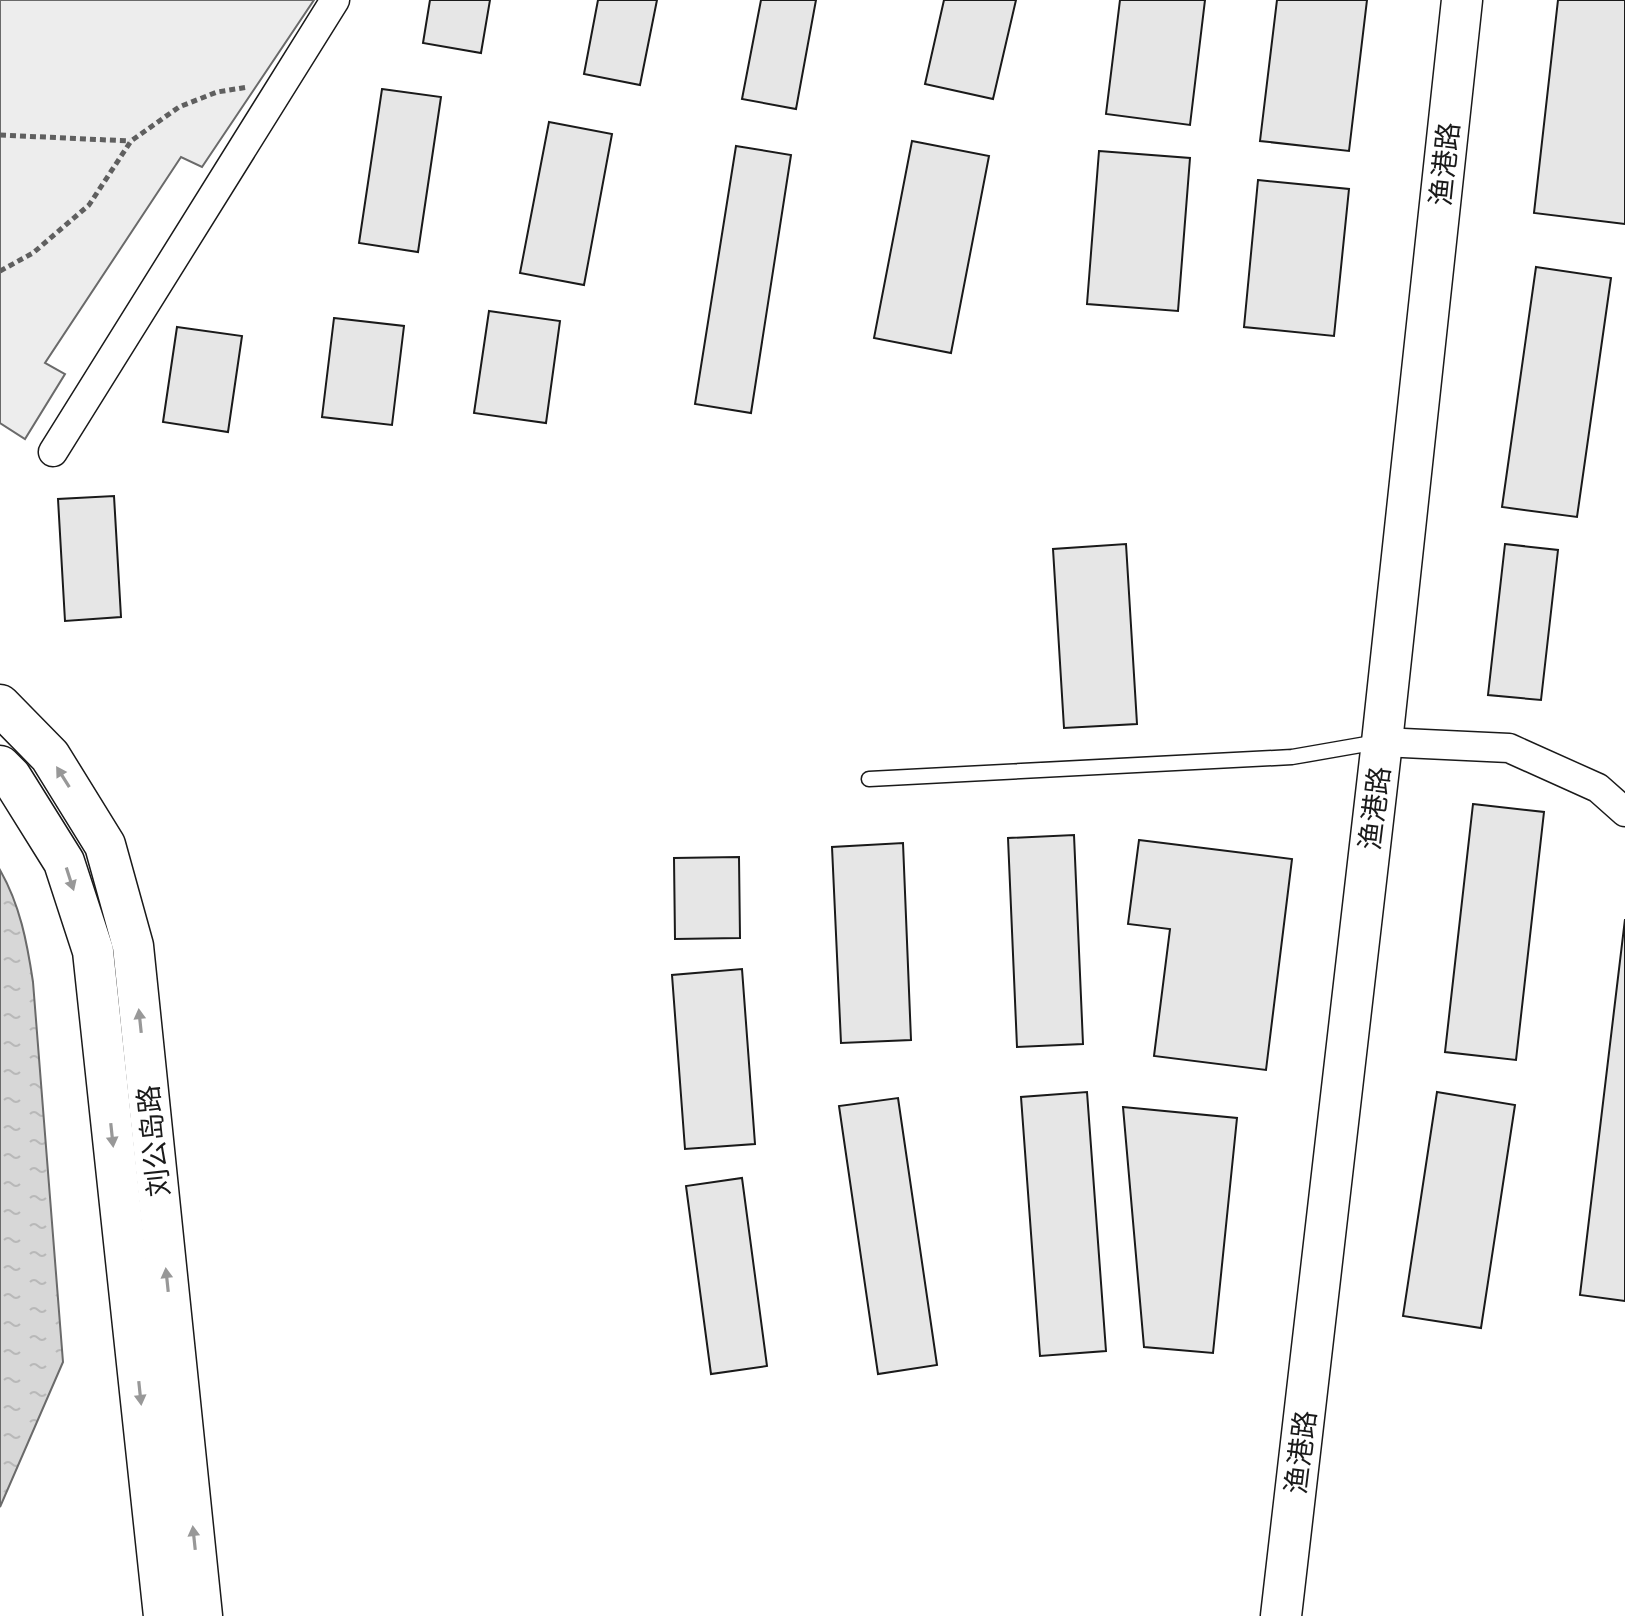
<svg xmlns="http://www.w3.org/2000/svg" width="1625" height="1616" font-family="'IBM Plex Sans','Noto Sans SC',sans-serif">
<defs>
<pattern id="water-ripples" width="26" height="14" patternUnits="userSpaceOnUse" patternTransform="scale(2)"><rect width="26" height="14" fill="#d7d7d7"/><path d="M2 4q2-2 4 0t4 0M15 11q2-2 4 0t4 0" fill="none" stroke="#b8b8b8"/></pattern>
</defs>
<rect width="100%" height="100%" fill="#fff"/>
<path fill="#ededed" stroke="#6a6a6a" stroke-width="2" d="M0 0H314L202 167 181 157 45 363 65 374 25 439 0 423Z"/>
<path fill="url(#water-ripples)" stroke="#6a6a6a" stroke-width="2" d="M0 870C20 905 27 942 33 982L63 1362 0 1507Z"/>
<g fill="#e6e6e6" stroke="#1a1a1a" stroke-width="2">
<path d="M430 0H490L481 53 423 43Z"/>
<path d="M598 0H657L640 85 584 74Z"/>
<path d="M761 0H816L796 109 742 99Z"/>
<path d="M944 0H1016L993 99 925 84Z"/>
<path d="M1120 0H1205L1190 125 1106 114Z"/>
<path d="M1277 0H1367L1349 151 1260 141Z"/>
<path d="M1558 0H1625V224L1534 213Z"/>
<path d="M382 89 441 97 418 252 359 243Z"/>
<path d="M549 122 612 134 584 285 520 273Z"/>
<path d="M912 141 989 156 951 353 874 338Z"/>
<path d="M736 146 791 155 751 413 695 404Z"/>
<path d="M1099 151 1190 158 1178 311 1087 304Z"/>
<path d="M1258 180 1349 189 1334 336 1244 327Z"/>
<path d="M1536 267 1611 278 1577 517 1502 507Z"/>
<path d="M489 311 560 321 546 423 474 413Z"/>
<path d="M334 318 404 326 392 425 322 417Z"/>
<path d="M177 327 242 336 228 432 163 422Z"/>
<path d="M114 496 121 617 65 621 58 499Z"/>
<path d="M1126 544 1137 724 1064 728 1053 549Z"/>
<path d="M1505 544 1558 550 1541 700 1488 695Z"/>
<path d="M1473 804 1544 812 1516 1060 1445 1052Z"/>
<path d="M1074 835 1083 1044 1017 1047 1008 838Z"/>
<path d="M1139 840 1292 859 1266 1070 1154 1056 1170 929 1128 924Z"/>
<path d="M903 843 911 1040 841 1043 832 847Z"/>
<path d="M739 857 740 938 675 939 674 858Z"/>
<path d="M1625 919V1301L1580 1295Z"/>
<path d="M742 969 755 1144 685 1149 672 975Z"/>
<path d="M1087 1092 1106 1351 1040 1356 1021 1097Z"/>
<path d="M1437 1092 1515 1105 1481 1328 1403 1316Z"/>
<path d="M898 1098 937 1365 878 1374 839 1106Z"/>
<path d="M1123 1107 1237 1118 1213 1353 1144 1347Z"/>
<path d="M742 1178 767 1366 711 1374 686 1186Z"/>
</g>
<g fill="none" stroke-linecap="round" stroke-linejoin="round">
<g stroke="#1a1a1a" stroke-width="17">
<path id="lane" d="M869 779 1292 757 1378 742"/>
</g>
<g stroke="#1a1a1a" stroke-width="31">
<g id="street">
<path d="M53 452 335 0"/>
<path d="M1382 742 1509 748 1598 788 1625 812"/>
</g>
</g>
<g stroke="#1a1a1a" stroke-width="43">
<g id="secondary">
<path d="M0 705 50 756 105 845 133 946 202 1616"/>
<path d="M0 766 11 777 64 862 93 951 164 1616"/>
<path d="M1281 1616 1382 742 1462 0"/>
</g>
</g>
<g stroke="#5f5f5f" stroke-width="5" stroke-dasharray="6 4" stroke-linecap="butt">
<path d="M0 135 130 141"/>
<path d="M0 271 33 253 89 205 131 141 179 107 217 92 248 87"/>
</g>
<use href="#lane" stroke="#fff" stroke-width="14"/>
<use href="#street" stroke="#fff" stroke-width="28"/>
<use href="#secondary" stroke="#fff" stroke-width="40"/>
</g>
<defs><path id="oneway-solid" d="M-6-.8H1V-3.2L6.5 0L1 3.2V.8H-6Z" transform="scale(2)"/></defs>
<g fill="#989898">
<use href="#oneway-solid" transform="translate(63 777) rotate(-122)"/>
<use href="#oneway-solid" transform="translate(70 879) rotate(72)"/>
<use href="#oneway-solid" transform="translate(140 1021) rotate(-96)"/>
<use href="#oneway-solid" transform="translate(112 1135) rotate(84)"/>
<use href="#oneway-solid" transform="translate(167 1280) rotate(-96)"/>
<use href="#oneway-solid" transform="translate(140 1393) rotate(84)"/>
<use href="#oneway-solid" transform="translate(194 1538) rotate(-96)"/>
</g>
<g text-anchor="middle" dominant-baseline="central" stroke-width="6" stroke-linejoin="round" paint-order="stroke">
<g font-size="28" fill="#1a1a1a" stroke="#fff">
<text transform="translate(1444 164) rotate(-84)">渔港路</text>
<text transform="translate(1374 808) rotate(-83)">渔港路</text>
<text transform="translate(153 1141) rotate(-96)">刘公岛路</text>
<text transform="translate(1300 1452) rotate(-83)">渔港路</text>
</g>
</g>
</svg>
